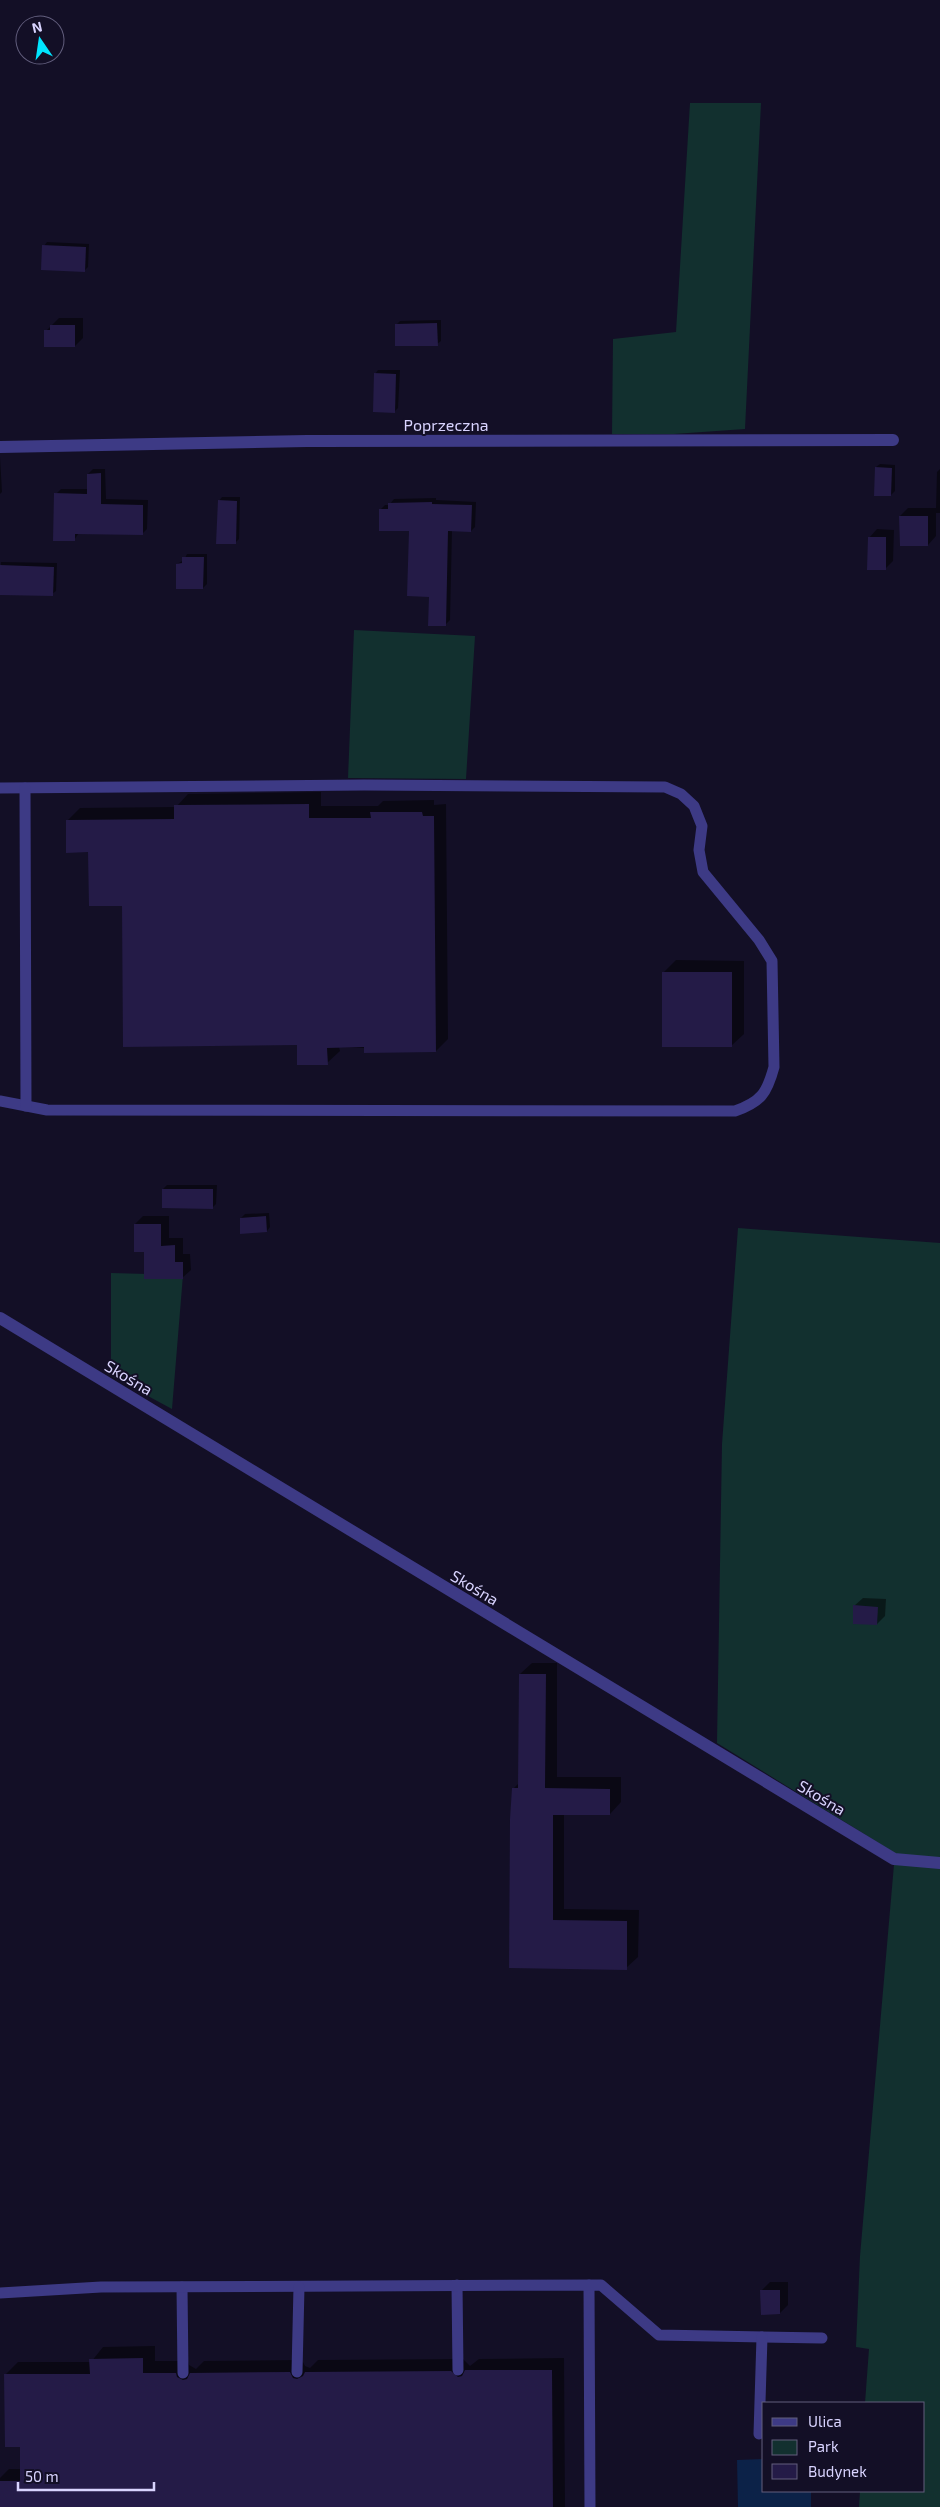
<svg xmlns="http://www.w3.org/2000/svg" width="940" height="2507" font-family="'Exo 2',sans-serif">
<rect width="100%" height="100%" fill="#130f26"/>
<g fill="#12302f">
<path d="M690 103H761L745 429 674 434H612L613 339 676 332Z"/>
<path d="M354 630 475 636 466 779 348 778Z"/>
<path d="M738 1228 940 1243V2507H859L860 2491H924V2403H865L869 2349 856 2347 860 2256 895 1853 717 1743 722 1444Z"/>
<path d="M111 1273 183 1275 172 1409 111 1376Z"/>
</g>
<path fill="#0c2248" d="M764 2459V2491H811V2507H738L737 2460Z"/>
<g fill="#0007">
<path d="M47 242 89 244 88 267 84 271 44 246Z"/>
<path d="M59 318H83V338L75 346 46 331Z"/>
<path d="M441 320V341L437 344 396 325 400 321Z"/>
<path d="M378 370H400L398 408 395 411 375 374Z"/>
<path d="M0 457 2 492 0 494Z"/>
<path d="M880 464 895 465V491L891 495 876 467Z"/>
<path d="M93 469H105L106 499 148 500 147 529 142 534 79 533 74 540 56 494 61 489H88V474Z"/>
<path d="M940 469V513H936V536L928 545 900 516 908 508H936L937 472Z"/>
<path d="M222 497H240L239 539 235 543 219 501Z"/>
<path d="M436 498V500L476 502 475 527 471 531 452 530 450 620 445 625 430 596 411 529 380 510 385 505H389L394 499Z"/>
<path d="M877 529 894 530 893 561 885 569 869 538Z"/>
<path d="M187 554H207V584L203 588 177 564 184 560Z"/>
<path d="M1 562 57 563 56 591 52 594 0 593Z"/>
<path d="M321 792V806H378L383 801 434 800V805L446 804 448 1039 436 1051 339 1047 340 1051 327 1063 298 1044 124 905 67 821 80 808 176 807 188 794Z"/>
<path d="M676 960 744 961V1034L731 1046 663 973Z"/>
<path d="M167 1185H217L216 1204 213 1207 163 1189Z"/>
<path d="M269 1213 270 1227 267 1231 241 1218 245 1214Z"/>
<path d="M143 1216H169V1238H183V1254H190L191 1270 182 1278 135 1224Z"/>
<path d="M863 1598 886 1599 885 1616 877 1624 854 1606Z"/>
<path d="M532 1663H557V1777H621V1802L610 1814H564V1909L639 1910 638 1957 626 1968 511 1967 513 1789 520 1782V1674Z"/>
<path d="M770 2282H788V2305L780 2313 762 2290Z"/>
<path d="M155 2346V2361H188L189 2365 196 2369 204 2361 302 2360 305 2366 310 2368 318 2360 463 2359 470 2366 479 2359 564 2358 565 2507H0V2478L9 2469H21V2446L5 2375 18 2362H91L103 2347Z"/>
</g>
<g fill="#241b47">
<path d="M42 245 86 247 85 272 41 270Z"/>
<path d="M437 323 438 346H395V324Z"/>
<path d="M50 325H75V347H44V330H50Z"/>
<path d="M374 373 396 374 395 413 373 412Z"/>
<path d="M875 467 892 468 891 496H874Z"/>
<path d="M101 473V504L143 505V535L75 534V541H53L54 493 87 494V474Z"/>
<path d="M218 500 237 501 236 544H216Z"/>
<path d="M432 502V504L472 505 471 532 448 531 446 626H428L429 597 407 596 409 531H379V509H388V503Z"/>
<path d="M899 516H928V546H900Z"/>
<path d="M868 537H886V570H867Z"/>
<path d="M182 557H204L203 589H176V564L182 563Z"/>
<path d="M0 565 54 567 53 596 0 595Z"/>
<path d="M309 804V818H371L370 812H422L423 816H434L436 1052 364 1053V1047L327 1048 328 1065H297V1045L123 1047 122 906H89L88 852 66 853V820L174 819V805Z"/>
<rect x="662" y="972" width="70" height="75"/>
<path d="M162 1189H213V1209L162 1208Z"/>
<path d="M266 1216 267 1232 240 1234V1218Z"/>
<path d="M134 1224H161V1246L175 1245V1262H183V1279H144V1252H134Z"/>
<path d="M853 1605 878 1607 877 1625 853 1624Z"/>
<path d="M519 1674H546L545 1788 610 1789V1815H553V1920L627 1921V1970L509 1968 510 1819 512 1788H518Z"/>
<path d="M760 2290H780V2314L761 2315Z"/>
<path d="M143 2358V2373H176L177 2377 183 2380 187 2379 190 2373 290 2372 293 2378 297 2379 303 2376 305 2372 451 2371 458 2377 462 2376 465 2370H552L553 2507H0V2481H20V2447H5L4 2374H90L89 2359Z"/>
</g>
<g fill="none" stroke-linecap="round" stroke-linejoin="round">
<g stroke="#3d3a85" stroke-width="11">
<path d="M0 788 364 785 665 787 681 794 694 806 702 826 699 850 703 872 759 940 772 961 774 1067C767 1093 761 1102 735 1111L47 1110 0 1101"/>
<path d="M25 788 26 1106"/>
<path d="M457 2285 458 2370"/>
<path d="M589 2285 590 2507"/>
<path d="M182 2287 183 2373"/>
<path d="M0 2293 101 2287 601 2285 659 2335 822 2338"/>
<path d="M297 2372 299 2287"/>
<path d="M759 2434 762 2337"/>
</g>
<g stroke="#3d3a85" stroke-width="12">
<path d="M0 447 307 441 893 440"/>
<path d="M0 1318 894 1859 940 1863"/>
</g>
</g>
<g text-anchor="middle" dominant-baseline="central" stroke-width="4" stroke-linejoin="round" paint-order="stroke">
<g font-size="16" fill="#d9d4ff" stroke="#130f26">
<text x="446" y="424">Poprzeczna</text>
<text transform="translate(129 1377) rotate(31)">Skośna</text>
<text transform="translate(475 1587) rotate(31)">Skośna</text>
<text transform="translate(822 1797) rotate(31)">Skośna</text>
</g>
</g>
<rect x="762" y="2402" width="162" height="90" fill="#130f26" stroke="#625e7d"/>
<rect x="772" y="2418" width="25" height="8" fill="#3d3a85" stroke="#625e7d"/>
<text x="808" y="2427" font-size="15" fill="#d9d4ff">Ulica</text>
<rect x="772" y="2440" width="25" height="15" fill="#12302f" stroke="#625e7d"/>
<text x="808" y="2452" font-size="15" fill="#d9d4ff">Park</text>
<rect x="772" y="2464" width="25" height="15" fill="#241b47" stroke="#625e7d"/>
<text x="808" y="2477" font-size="15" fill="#d9d4ff">Budynek</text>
<g transform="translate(40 40) rotate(347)"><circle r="24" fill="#130f26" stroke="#625e7d"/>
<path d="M0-4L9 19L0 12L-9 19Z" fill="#00e5ff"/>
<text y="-8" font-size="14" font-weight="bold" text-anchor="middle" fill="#d9d4ff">N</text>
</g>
<path d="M18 2482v8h136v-8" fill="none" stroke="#d9d4ff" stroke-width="2.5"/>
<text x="25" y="2482" font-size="15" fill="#d9d4ff" stroke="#130f26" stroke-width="4" paint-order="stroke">50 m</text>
</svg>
